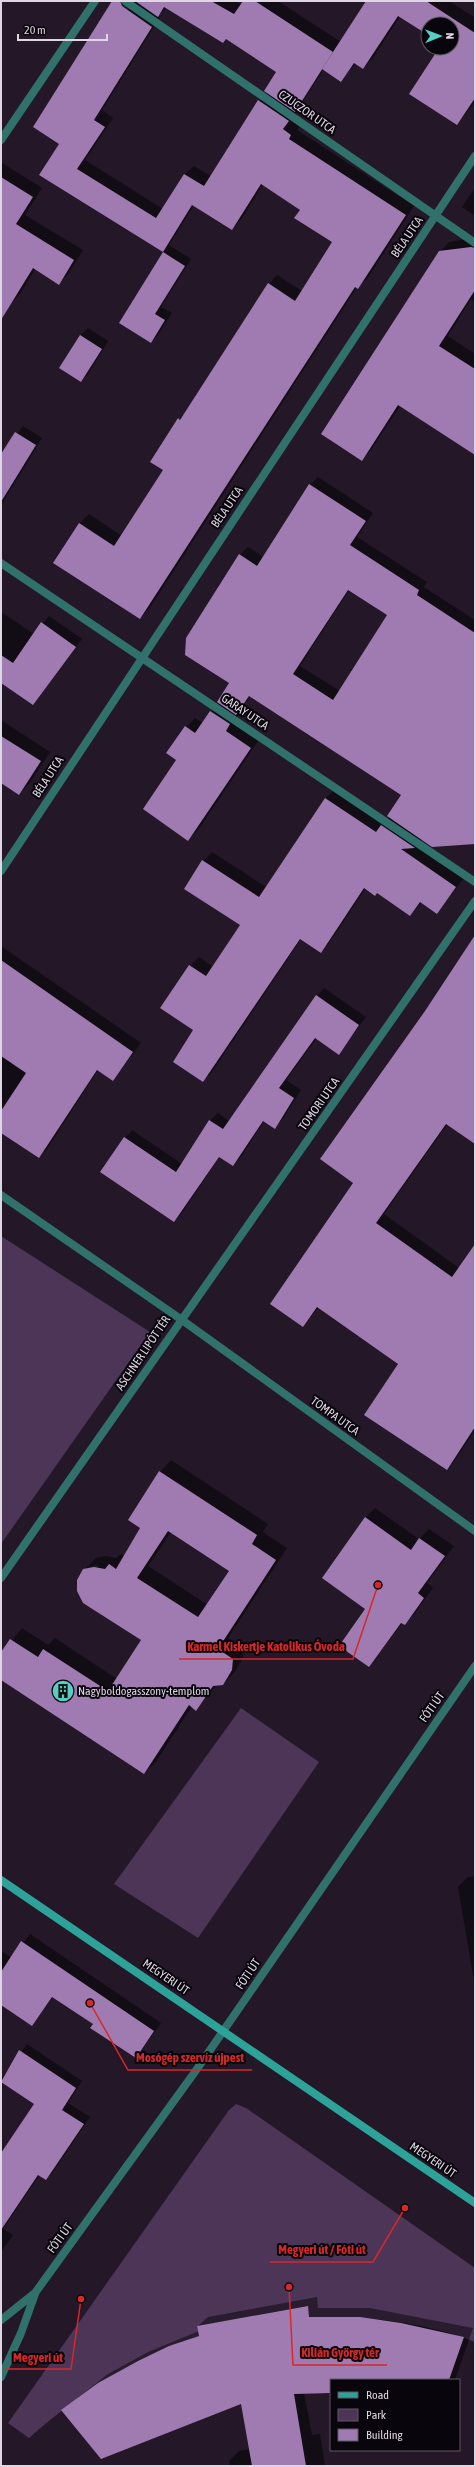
<svg xmlns="http://www.w3.org/2000/svg" width="476" height="2467" font-family="'Asap Condensed',sans-serif">
<rect width="100%" height="100%" fill="#231728"/>
<g fill="#4d3558">
<path d="M1 1236 150 1332 1 1544Z"/>
<path d="M241 1708 319 1762 198 1938 114 1884Z"/>
<path d="M236 2104 246 2108 475 2268V2342C424 2322 363 2315 309 2318L307 2306 197 2326 199 2336C131 2359 83 2391 29 2438L8 2423 229 2110Z"/>
</g>
<g fill="#0007" fill-rule="evenodd">
<path d="M136 1H235L242 5 244 1H278L341 42 368 1H449L474 17 475 15V102L457 124 440 48H452V24H428V34L400 16 373 58 363 68 356 63 341 80 324 69 303 101 295 110 297 112 291 120 300 126 297 130 414 206 367 279 357 287 149 609 140 618 55 562 80 523 89 514 122 536 164 470 179 419 188 410 269 284 277 275 302 291 333 242 301 209 263 184 241 220 232 229 194 205 169 245 191 259 161 307 172 313 158 335 151 342 120 323 164 252 41 175 60 144 126 12ZM166 8 226 38 277 72 268 92 259 101 211 176 194 166 185 174 163 209 85 160 113 118 102 110 160 17 158 16Z"/>
<path d="M2 163 42 188 25 215 83 250 68 274 59 283 35 269 20 294 11 303 1 297Z"/>
<path d="M475 188V216L462 207Z"/>
<path d="M475 238V302L471 299 448 336 475 354V454L400 406 371 450 362 460 440 252 449 242Z"/>
<path d="M88 328 108 341 88 374 81 381 61 368 81 335Z"/>
<path d="M23 426 42 438 1 505V456Z"/>
<path d="M318 477 373 513 357 537 427 582 424 587 475 620V843L422 839 416 845 464 878 437 912 422 902 410 915 377 892 366 888 329 943 321 952 301 939 212 1072 203 1081 194 1030 161 1008 190 966 199 957 213 967 241 924 185 888 203 861 212 852 266 887 326 798 334 790 384 823 390 817 402 794 251 696 237 713 239 714 235 721 260 738 198 830 188 839 177 760 186 727 195 718 203 723 220 702 231 683 240 555 248 547 263 557 310 485ZM349 590 389 615 340 691 300 666Z"/>
<path d="M1 612 34 634 49 616 82 639 32 704 1 682Z"/>
<path d="M1 720 50 752 29 784 19 794 1 782Z"/>
<path d="M475 940V1143L448 1123 384 1214 459 1268 475 1245V1430L455 1460 447 1469 400 1364 319 1307 303 1326 355 1183Z"/>
<path d="M1 946 141 1043 113 1080 98 1070 47 1149 38 1157 1 1132Z"/>
<path d="M324 988 366 1017 339 1053 317 1038 286 1080 301 1090 282 1120 274 1127 264 1121 241 1157 233 1165 220 1156 182 1213 174 1221 125 1138 132 1130 182 1164 210 1121 218 1113 229 1121 317 996Z"/>
<path d="M171 1460 268 1524 263 1532 287 1548 228 1638 244 1648 243 1658 234 1673 223 1684 217 1685 196 1709 192 1706 156 1762 144 1773 1 1679V1654L22 1628 48 1645 55 1638 117 1679 142 1640 84 1570 96 1558 106 1556 116 1558 121 1554 124 1556 141 1527 160 1472ZM171 1532 230 1571 208 1605 148 1566ZM98 1565 99 1567 88 1569V1567Z"/>
<path d="M375 1508 419 1539 429 1529 454 1546 427 1583 433 1588 414 1614 405 1624 403 1622 369 1666 367 1609 323 1577 366 1517Z"/>
<path d="M475 1876V1987L458 1887 468 1877Z"/>
<path d="M30 1934 161 2023 136 2057 94 2024 53 1997 32 2025 1 2004V1951L12 1958Z"/>
<path d="M27 2044 82 2081 68 2103 90 2117 53 2172 46 2179 40 2174 3 2229 13 2235 1 2252V2154L35 2104 1 2080Z"/>
<path d="M317 2297 318 2308H370L473 2328 455 2380H331V2392L304 2393 312 2435 320 2434 325 2466H230L229 2461 239 2451 250 2449 242 2402 62 2410 108 2374 148 2352 199 2331 198 2326 208 2317Z"/>
</g>
<g fill="#a07bb2" fill-rule="evenodd">
<path d="M112 1H120L122 6 152 27 94 120 105 127 77 169 156 218 184 174 204 186 258 100 289 121 283 129 291 135 289 139 406 215 358 289 355 287 140 619 53 563 79 523 114 546 163 470 150 462 178 418 180 420 268 283 295 301 332 242 294 218 300 210 261 184 232 230 192 205 163 252 39 175 59 144 33 127Z"/>
<path d="M135 1H211L234 14 243 1H255L333 52 295 112 264 91 276 72 226 39 223 43 164 7 158 17Z"/>
<path d="M366 1H426L475 33V98L457 125 409 94 439 48H452V24H428V35L398 16 363 69 354 63 341 82 322 69Z"/>
<path d="M1 177 33 197 16 224 74 260 59 285 33 268 1 320Z"/>
<path d="M471 247 475 248V290L439 346 475 369V455L398 405 362 461 321 434 439 251Z"/>
<path d="M163 252 185 266 155 314 165 320 151 343 119 323Z"/>
<path d="M80 335 102 349 81 382 59 368Z"/>
<path d="M15 432 36 445 1 502V454Z"/>
<path d="M309 484 366 521 350 545 419 590 417 595 475 633V844L432 847 387 816 401 795 249 696 236 715 217 702 229 683 185 655 186 638 239 554 257 566ZM348 590 387 615 333 700 293 674Z"/>
<path d="M41 622 76 647 33 705 1 683V655L13 663Z"/>
<path d="M210 711 230 724 226 731 251 748 188 841 143 809 176 760 166 753 185 726 195 733Z"/>
<path d="M1 736 41 761 19 795 1 783Z"/>
<path d="M325 798 376 832 381 825 415 848 401 849 456 887 437 914 420 902 410 916 377 893 375 896 364 888 321 953 300 939 203 1082 173 1062 193 1030 160 1008 189 965 206 976 240 925 184 889 202 860 259 897Z"/>
<path d="M475 935V1144L446 1124 376 1223 452 1277 475 1244V1427L447 1470 364 1415 398 1364 317 1307 303 1327 270 1304 353 1183 320 1159 425 1011Z"/>
<path d="M1 960 133 1052 113 1081 97 1070 39 1158 1 1133V1111L26 1073 1 1056Z"/>
<path d="M316 995 359 1025 339 1055 315 1038 279 1088 294 1098 275 1129 263 1121 233 1166 219 1157 174 1222 100 1172 124 1137 176 1172 209 1120 223 1129Z"/>
<path d="M159 1471 257 1535 252 1544 276 1560 218 1649 233 1659 232 1670 223 1685 213 1686 196 1711 189 1705 144 1774 1 1680V1652L10 1639 38 1657 43 1649 108 1691 141 1640 83 1603 77 1591V1580L83 1569 94 1567 105 1569 109 1564 116 1569 140 1528 128 1520ZM168 1531 229 1571 198 1617 137 1578Z"/>
<path d="M365 1517 411 1550 419 1538 445 1556 418 1593 424 1598 405 1625 401 1623 369 1667 339 1646 365 1609 322 1578Z"/>
<path d="M21 1941 154 2031 136 2058 90 2028 93 2024 52 1997 32 2026 1 2005V1972Z"/>
<path d="M19 2050 76 2088 62 2110 84 2124 46 2180 38 2175 1 2230V2153L34 2104 1 2082Z"/>
<path d="M308 2306 309 2317H360L401 2323 464 2337 449 2380H331V2393L294 2394 306 2466H252L241 2404 101 2459 61 2410 98 2383 138 2361 169 2346 199 2336 197 2326Z"/>
</g>
<g fill="none" stroke-linecap="round" stroke-linejoin="round">
<g stroke="#30716b" stroke-width="8">
<path d="M125 1 475 243"/>
<path d="M1 140 95 1"/>
<path d="M1 563 475 882"/>
<path d="M1 871 475 156"/>
<path d="M1 1195 182 1320 475 1531"/>
<path d="M1 1578 475 901"/>
</g>
<g stroke="#30716b" stroke-width="8">
<path d="M1 2320 35 2293 197 2069 475 1666"/>
<path d="M1 2377 21 2333 35 2294"/>
</g>
<path stroke="#2da298" stroke-width="8" d="M1 1880 475 2203"/>
</g>
<defs>
<g id="building-disc" transform="scale(1.15)"><circle r="9.5" fill="#56cec2" stroke="#09050c"/><path d="M-4-6H4V6H1V3H-1V6H-4ZM-2.5-4.3h1.7v1.8h-1.7ZM.8-4.3h1.7v1.8H.8ZM-2.5-1h1.7V.8h-1.7ZM.8-1h1.7V.8H.8Z" fill="#111"/></g>
</defs>
<g fill-rule="evenodd">
<use href="#building-disc" x="63" y="1691"/>
</g>
<g text-anchor="middle" dominant-baseline="central" stroke-width="4" stroke-linejoin="round" paint-order="stroke">
<g font-size="12" fill="#ded6e2" stroke="#09050c">
<text transform="translate(307 112) rotate(35)">CZUCZOR UTCA</text>
<text transform="translate(407 237) rotate(-56)">BÉLA UTCA</text>
<text transform="translate(227 507) rotate(-56)">BÉLA UTCA</text>
<text transform="translate(245 712) rotate(34)">GARAY UTCA</text>
<text transform="translate(48 777) rotate(-57)">BÉLA UTCA</text>
<text transform="translate(319 1104) rotate(-55)">TOMORI UTCA</text>
<text transform="translate(143 1353) rotate(-56)">ASCHNER LIPÓT TÉR</text>
<text transform="translate(335 1416) rotate(36)">TOMPA UTCA</text>
<text transform="translate(432 1707) rotate(-55)">FÓTI ÚT</text>
<text transform="translate(248 1974) rotate(-56)">FÓTI ÚT</text>
<text transform="translate(166 1977) rotate(34)">MEGYERI ÚT</text>
<text transform="translate(433 2160) rotate(34)">MEGYERI ÚT</text>
<text transform="translate(60 2238) rotate(-54)">FÓTI ÚT</text>
</g>
<g font-size="12" fill="#ded6e2" stroke="#09050c" text-anchor="start">
<text x="78" y="1691">Nagyboldogasszony-templom</text>
</g>
</g>
<path fill="none" stroke="#d62828" stroke-width="1.5" d="M378 1585L353 1659H179M90 2003L128 2070H252M405 2208L373 2262H270M289 2287L293 2365H387M81 2299L71 2369H5"/>
<g fill="#d62828" stroke="#09050c" stroke-width="1.5">
<circle cx="378" cy="1585" r="4"/>
<circle cx="90" cy="2003" r="4"/>
<circle cx="405" cy="2208" r="4"/>
<circle cx="289" cy="2287" r="4"/>
<circle cx="81" cy="2299" r="4"/>
</g>
<g font-size="13" text-anchor="middle" font-weight="bold" fill="#d62828" stroke="#09050c" stroke-width="4" stroke-linejoin="round" paint-order="stroke">
<text x="266" y="1651">Karmel Kiskertje Katolikus Óvoda</text>
<text x="190" y="2062">Mosógép szervíz újpest</text>
<text x="322" y="2254">Megyeri út / Fóti út</text>
<text x="340" y="2357">Kilián György tér</text>
<text x="38" y="2362">Megyeri út</text>
</g>
<rect width="476" height="2467" fill="none" stroke="#ded6e2" stroke-width="4"/>
<rect x="330" y="2379" width="130" height="72" fill="#09050c" stroke="#5e5962"/>
<rect x="338" y="2392" width="20" height="6" fill="#2da298" stroke="#5e5962"/>
<text x="366" y="2399" font-size="12" fill="#ded6e2">Road</text>
<rect x="338" y="2409" width="20" height="12" fill="#4d3558" stroke="#5e5962"/>
<text x="366" y="2419" font-size="12" fill="#ded6e2">Park</text>
<rect x="338" y="2429" width="20" height="12" fill="#a07bb2" stroke="#5e5962"/>
<text x="366" y="2439" font-size="12" fill="#ded6e2">Building</text>
<g transform="translate(440 36) rotate(89)"><circle r="19" fill="#09050c" stroke="#5e5962"/>
<path d="M0-3L7 15L0 10L-7 15Z" fill="#56cec2"/>
<text y="-6" font-size="11" font-weight="bold" text-anchor="middle" fill="#ded6e2">N</text>
</g>
<path d="M18 34v6h89v-6" fill="none" stroke="#ded6e2" stroke-width="2"/>
<text x="24" y="34" font-size="12" fill="#ded6e2" stroke="#09050c" stroke-width="3" paint-order="stroke">20 m</text>
</svg>
